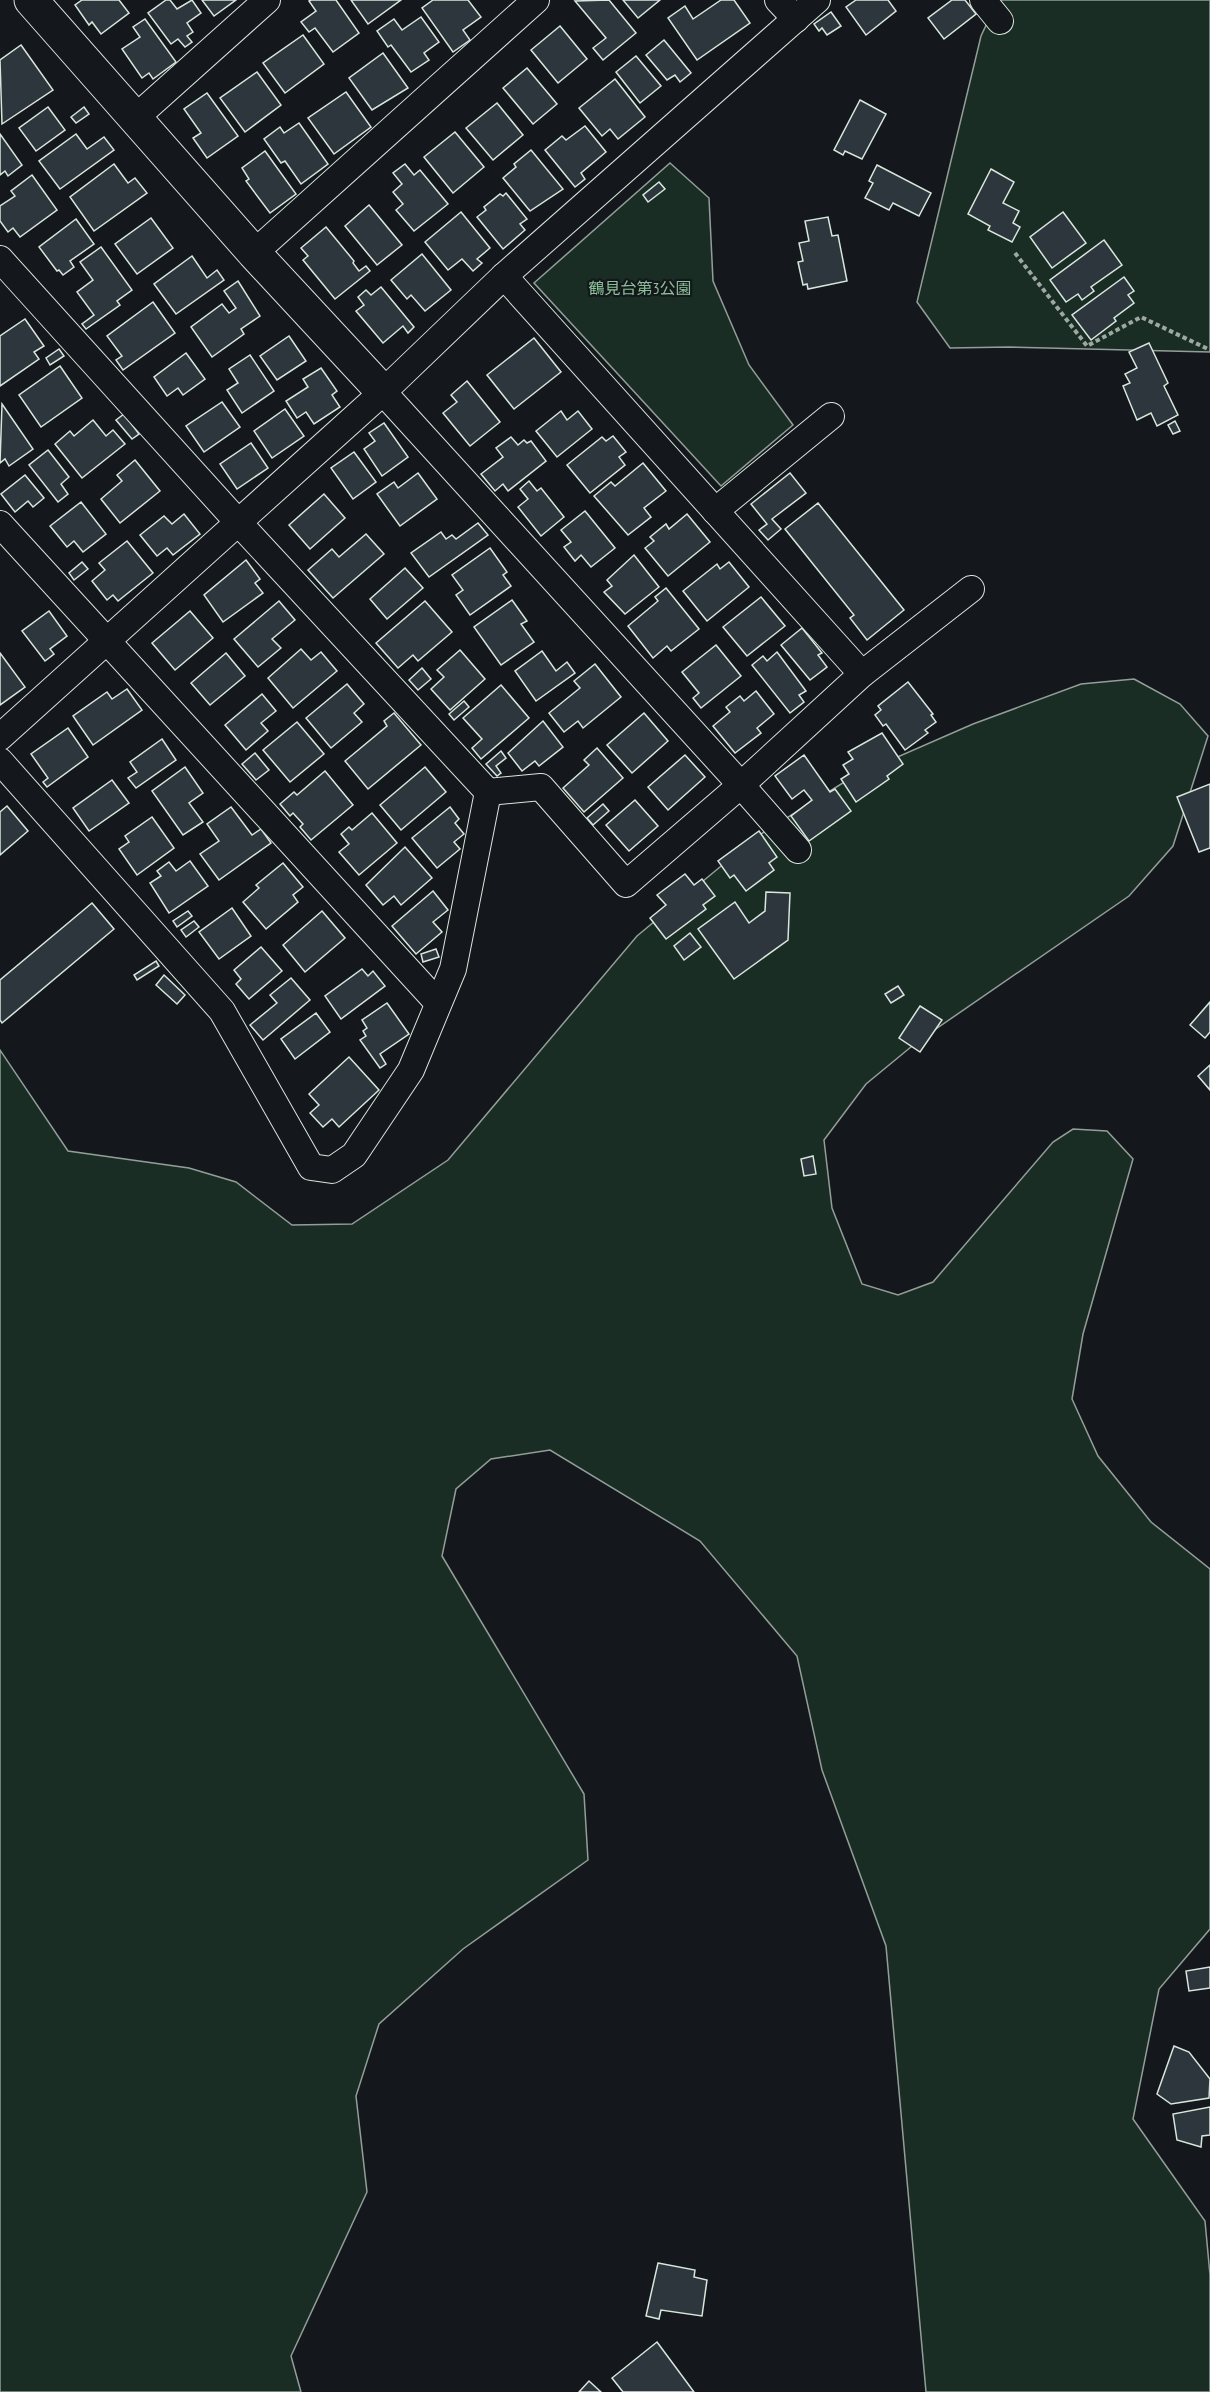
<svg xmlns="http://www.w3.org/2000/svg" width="1210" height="2392" font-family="'PT Sans Narrow','Noto Sans JP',sans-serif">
<rect width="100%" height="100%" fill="#14181c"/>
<g fill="#1a2d24" stroke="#939e99" stroke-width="1.5">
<path d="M998 0H1210V352L1009 347 950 348 917 302 981 36Z"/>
<path d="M670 163 709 198 713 281 749 365 793 425 721 486 534 283Z"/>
<path d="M1134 679 1180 704 1208 736 1173 846 1129 896 917 1042 866 1084 824 1140 832 1208 862 1284 898 1295 933 1282 1053 1142 1073 1129 1107 1131 1133 1159 1083 1334 1072 1399 1098 1456 1151 1522 1210 1569V1929L1159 1989 1133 2119 1205 2221 1210 2275V2392H926L886 1946 822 1770 797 1656 700 1541 550 1450 491 1459 456 1489 442 1556 584 1794 588 1860 463 1949 379 2024 356 2096 367 2192 291 2356 301 2392H0V1050L68 1151 189 1168 236 1182 292 1225 352 1224 448 1160 637 936 756 837 854 776 973 724 1081 684Z"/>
</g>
<g fill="#2c363c" stroke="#d8e6dc" stroke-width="1.5">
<path d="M82 0H119L129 13 101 34 92 22 89 25 75 5Z"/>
<path d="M166 0H170L177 9 192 0 201 13 187 23 193 32 187 36 192 42 185 47 178 39 171 44 148 13Z"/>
<path d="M202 0H236L214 16Z"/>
<path d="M311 0H336L359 33 333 52 315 28 309 32 301 22 316 11 309 1Z"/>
<path d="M351 0H401L368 24Z"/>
<path d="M433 0H468L481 17 463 30 470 40 453 52 422 8Z"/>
<path d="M609 0 636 33 603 60 593 48 606 38 575 1Z"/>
<path d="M623 0H660L638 18Z"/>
<path d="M721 0H734L750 23 697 60 668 18 685 6 693 19Z"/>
<path d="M856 0H888L896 11 866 35 846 7Z"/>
<path d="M952 0H965L976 14 944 39 928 18Z"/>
<path d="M831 12 841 26 827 35 822 28 819 31 814 24Z"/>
<path d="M421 17 439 42 424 53 429 60 411 72 391 45 388 47 377 31 394 19 402 30Z"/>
<path d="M145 19 176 62 153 79 149 73 142 78 122 49 140 37 133 27Z"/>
<path d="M560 26 587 59 558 83 531 50Z"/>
<path d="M303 35 324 64 285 93 263 63Z"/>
<path d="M664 40 691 73 680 82 675 75 667 80 646 55Z"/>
<path d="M21 45 53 90 2 124 0 60Z"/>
<path d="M383 53 408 88 372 110 349 78Z"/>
<path d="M636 56 661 86 640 103 616 72Z"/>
<path d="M527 68 557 104 533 124 503 88Z"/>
<path d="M257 72 281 105 245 132 220 98Z"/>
<path d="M615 79 645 117 618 139 610 129 602 136 579 108Z"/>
<path d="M346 92 371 127 334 154 308 118Z"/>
<path d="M207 93 238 136 207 158 193 138 201 133 184 109Z"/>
<path d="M860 100 886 114 862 159 845 151 843 155 834 150Z"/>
<path d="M497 103 523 135 493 160 466 128Z"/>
<path d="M48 107 65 130 36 151 19 128Z"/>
<path d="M84 107 89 114 76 123 71 117Z"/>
<path d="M299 123 328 164 301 184 285 161 281 163 264 139 280 127 284 133Z"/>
<path d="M585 126 606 152 581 173 585 179 575 187 545 150 562 136 566 140Z"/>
<path d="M455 132 484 167 453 193 424 157Z"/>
<path d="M0 134 22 165 8 176 5 171 0 175Z"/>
<path d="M76 134 87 149 104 137 114 150 60 189 39 161Z"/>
<path d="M531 150 563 189 530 211 503 178 516 167 514 164Z"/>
<path d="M265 151 296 194 270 213 246 181 249 179 242 168Z"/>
<path d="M114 164 128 183 135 178 147 193 94 231 70 197Z"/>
<path d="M405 164 414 175 420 170 448 204 414 231 396 210 403 204 393 192 402 184 393 173Z"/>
<path d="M877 165 931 193 919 216 893 203 889 210 865 198 873 183 869 181Z"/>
<path d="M991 169 1014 182 1003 203 1019 211 1013 223 1020 227 1012 242 988 230 990 226 968 214Z"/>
<path d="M32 175 57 210 20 237 13 228 8 232 0 221V206L15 196 11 191Z"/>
<path d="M659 182 665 189 648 202 643 195Z"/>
<path d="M506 193 527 219 520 224 525 230 503 249 477 217 486 210 484 207 500 194 503 196Z"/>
<path d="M369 205 402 245 377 265 345 226Z"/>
<path d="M461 212 490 248 477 259 482 263 473 271 462 259 448 270 425 242Z"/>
<path d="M1063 212 1086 243 1052 268 1030 237Z"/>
<path d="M828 217 832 236 838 235 847 281 808 289 807 284 803 285 798 262 803 261 799 243 809 241 805 221Z"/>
<path d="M151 218 173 248 137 274 115 244Z"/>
<path d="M76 219 94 244 70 261 74 267 63 275 59 270 57 271 39 247Z"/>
<path d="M326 227 354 261 353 263 359 271 366 266 370 271 335 299 303 260 308 256 301 248Z"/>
<path d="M1104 240 1122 265 1091 287 1094 291 1082 300 1078 294 1066 302 1050 280Z"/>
<path d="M101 247 132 290 117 301 120 305 86 329 82 324 94 315 77 292 93 280 80 262Z"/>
<path d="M422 254 451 290 425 311 411 295 407 299 391 280Z"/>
<path d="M192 256 207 278 217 270 224 280 176 314 154 284Z"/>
<path d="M1124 277 1134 291 1128 295 1134 303 1114 318 1116 321 1091 340 1072 315Z"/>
<path d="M238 281 260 316 241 329 244 334 212 357 191 327 222 304 229 313 236 308 224 291Z"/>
<path d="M381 287 414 327 408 333 403 326 383 343 356 311 364 305 358 297 366 290 371 295Z"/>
<path d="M153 302 175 333 123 370 116 360 122 356 107 336Z"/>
<path d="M25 319 44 346 34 352 39 359 0 386V336Z"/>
<path d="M289 336 306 361 277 380 260 356Z"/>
<path d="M534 338 561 372 514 409 487 375Z"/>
<path d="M1149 343 1168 383 1164 386 1178 415 1157 426 1151 413 1137 420 1123 386 1130 383 1125 374 1137 368 1129 352Z"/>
<path d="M59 349 64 356 50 365 46 358Z"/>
<path d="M186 353 205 379 183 395 178 388 167 396 154 377Z"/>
<path d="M250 355 274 391 242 413 227 390 238 383 229 369Z"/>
<path d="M60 366 82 398 41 427 19 395Z"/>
<path d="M321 368 337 391 332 395 340 407 314 424 306 412 297 418 286 401 308 387 303 379Z"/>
<path d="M467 381 500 422 470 446 443 413 457 402 451 395Z"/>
<path d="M222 402 240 427 204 452 186 426Z"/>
<path d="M2 404 33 449 9 466 5 459 0 463Z"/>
<path d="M285 409 304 436 272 458 254 431Z"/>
<path d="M561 411 567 420 578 411 592 429 557 457 536 431Z"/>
<path d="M124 414 139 434 132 439 116 420Z"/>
<path d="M93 420 106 436 113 430 125 444 82 478 55 444 70 431 74 436Z"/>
<path d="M1175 421 1180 431 1173 434 1168 425Z"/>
<path d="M384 423 408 457 382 476 364 449 375 441 369 433Z"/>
<path d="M613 436 626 452 619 457 625 465 590 493 567 465 602 437 606 441Z"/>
<path d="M511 437 518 445 524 440 527 443 531 441 546 461 508 491 503 484 495 491 481 474 503 457 496 448Z"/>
<path d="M251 443 268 468 237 489 220 464Z"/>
<path d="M48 450 69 477 61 484 68 494 58 502 29 465Z"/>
<path d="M354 452 376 482 353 499 331 468Z"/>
<path d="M135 460 160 491 120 523 101 499 122 481 117 475Z"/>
<path d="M643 463 666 491 644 508 651 517 628 535 594 496 611 482 615 486Z"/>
<path d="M418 473 437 499 400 526 377 494 394 482 398 488Z"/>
<path d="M790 473 806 493 772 519 781 529 768 540 759 530 767 524 751 504Z"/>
<path d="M25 475 44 498 33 507 28 501 15 512 1 494Z"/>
<path d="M529 481 537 491 541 488 564 517 541 536 518 507 528 499 520 489Z"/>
<path d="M324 494 345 518 310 549 289 525Z"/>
<path d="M81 502 106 534 83 552 74 541 67 547 50 526Z"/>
<path d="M818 503 904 610 867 640 850 618 854 615 785 529Z"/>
<path d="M585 511 615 548 591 567 581 555 575 561 564 547 571 542 561 530Z"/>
<path d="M184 514 200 534 173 555 167 548 157 556 140 535 164 516 172 524Z"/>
<path d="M687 514 710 542 668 576 645 548 654 541 650 537 666 524 669 529Z"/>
<path d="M478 523 488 535 429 577 411 553 441 532 446 539 452 535 456 539Z"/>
<path d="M366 534 384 554 333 598 308 570 332 549 339 557Z"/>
<path d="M127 541 153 573 118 601 113 595 107 600 92 581 105 570 99 563Z"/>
<path d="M490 548 507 572 503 575 511 586 470 615 456 595 463 590 452 575Z"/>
<path d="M634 555 659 587 625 614 604 592 612 586 607 580Z"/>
<path d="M246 560 260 579 255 583 263 593 223 622 204 595Z"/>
<path d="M82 562 88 569 74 580 69 573Z"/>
<path d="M729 562 749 587 707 621 683 591 717 564 720 569Z"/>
<path d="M405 568 423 588 387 619 370 599Z"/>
<path d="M666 588 699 629 671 651 667 646 653 658 628 626 658 601 655 597Z"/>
<path d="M761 597 785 626 747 656 723 627Z"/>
<path d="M512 600 527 621 521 624 534 642 501 665 474 627Z"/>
<path d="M279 601 295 620 272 639 281 648 258 667 234 639Z"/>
<path d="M425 601 452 632 418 661 413 655 398 668 376 643Z"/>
<path d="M49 611 67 636 50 649 54 654 45 661 22 631Z"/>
<path d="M190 611 213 638 175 670 152 643Z"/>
<path d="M802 628 822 653 818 655 827 667 810 680 781 645Z"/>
<path d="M716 645 741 676 701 708 693 698 699 693 682 672Z"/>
<path d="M301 649 311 660 321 652 337 671 293 708 268 678Z"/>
<path d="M460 650 485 679 450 710 431 689 444 677 437 670Z"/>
<path d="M542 651 556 671 567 662 575 673 536 701 515 671Z"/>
<path d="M777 652 806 691 799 695 804 702 790 713 752 665 763 656 767 661Z"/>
<path d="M0 653 25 687 0 705Z"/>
<path d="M226 653 245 676 210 705 191 683Z"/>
<path d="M595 664 621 697 583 728 578 721 564 732 549 713 580 688 574 681Z"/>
<path d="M422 668 431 679 418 690 409 680Z"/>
<path d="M908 682 933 714 931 715 936 722 925 730 928 733 905 750 886 724 883 726 875 715 881 710 878 706Z"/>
<path d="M347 684 364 704 354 713 362 722 331 748 306 718Z"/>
<path d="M501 685 529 718 481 759 472 748 482 739 463 718Z"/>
<path d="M127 689 142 710 93 745 73 716 107 692 112 699Z"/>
<path d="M756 691 774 714 757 728 761 733 735 753 713 726 730 712 726 707 740 696 744 701Z"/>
<path d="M262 694 276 711 261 723 268 731 246 750 225 725Z"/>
<path d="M464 701 469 707 454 720 449 714Z"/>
<path d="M394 713 421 745 368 789 345 761 387 726 384 721Z"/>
<path d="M644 713 668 741 632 773 607 745Z"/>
<path d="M543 721 563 747 539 766 535 761 522 771 508 753Z"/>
<path d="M297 722 324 754 290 782 263 750Z"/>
<path d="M68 728 88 757 47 787 43 782 48 778 31 754Z"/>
<path d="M882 733 903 764 887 776 889 779 856 802 841 779 849 774 843 765 853 759 848 752Z"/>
<path d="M162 739 176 760 136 788 128 778 137 772 130 762Z"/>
<path d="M597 748 623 778 584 812 563 788 589 765 584 760Z"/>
<path d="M501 751 506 758 496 766 501 773 497 776 486 764Z"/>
<path d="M255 753 269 770 256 780 242 764Z"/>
<path d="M685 755 705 777 668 810 648 787Z"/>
<path d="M804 755 830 792 835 789 851 811 809 841 791 816 812 800 804 790 792 799 775 776Z"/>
<path d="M185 767 203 793 189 803 203 822 183 835 152 791Z"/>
<path d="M425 767 446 792 401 830 380 805Z"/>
<path d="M325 771 353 805 311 840 300 827 303 824 293 813 290 816 280 804 294 792 297 795Z"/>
<path d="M112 780 129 803 89 831 73 808Z"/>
<path d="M1210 784V848L1199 852 1177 797Z"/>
<path d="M635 800 658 826 629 851 606 825Z"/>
<path d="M603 804 609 811 593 825 587 818Z"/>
<path d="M7 806 28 831 0 855V812Z"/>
<path d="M231 807 252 835 261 829 271 843 219 880 200 854 219 841 207 824Z"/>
<path d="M450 807 459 819 455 823 464 834 454 842 460 849 437 868 412 838Z"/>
<path d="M372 813 397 843 359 875 339 852 349 844 341 834 349 827 352 830Z"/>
<path d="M152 817 174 848 137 875 119 849 129 842 125 836Z"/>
<path d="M759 831 777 857 769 863 774 870 746 891 734 875 730 878 718 861Z"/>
<path d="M405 847 432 878 401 905 394 896 383 905 366 885Z"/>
<path d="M190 861 208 886 169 913 150 883 161 876 157 871 169 862 176 871Z"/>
<path d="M283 863 303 887 293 895 298 902 266 929 243 902 259 888 256 885Z"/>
<path d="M685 874 694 885 702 879 715 896 703 905 706 909 666 939 650 918 666 905 657 895Z"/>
<path d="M433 891 448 910 433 922 442 932 416 954 392 926Z"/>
<path d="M766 892 790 893 788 940 734 979 698 929 735 902 749 923 765 911Z"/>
<path d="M92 903 114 929 2 1023 0 1020V980Z"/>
<path d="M232 908 251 936 219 959 199 932Z"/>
<path d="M188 911 192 916 177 927 173 921Z"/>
<path d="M322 911 345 938 305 972 283 945Z"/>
<path d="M194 921 199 927 186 937 181 930Z"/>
<path d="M690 933 701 947 684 960 674 946Z"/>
<path d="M261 947 282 971 249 999 236 984 241 979 234 970Z"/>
<path d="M436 949 439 957 423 962 421 954Z"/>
<path d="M156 961 159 966 137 980 134 975Z"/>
<path d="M362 969 368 976 373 971 385 986 341 1019 325 996Z"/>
<path d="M164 975 185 995 177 1004 156 985Z"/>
<path d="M291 978 310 1000 263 1040 250 1025 277 1003 270 995Z"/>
<path d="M898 986 904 995 891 1003 885 994Z"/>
<path d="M1210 1002V1032L1205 1038 1190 1025Z"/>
<path d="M387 1003 409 1034 380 1054 386 1064 380 1068 360 1040 366 1036 363 1031 367 1028 362 1020Z"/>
<path d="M920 1006 942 1020 920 1052 899 1038Z"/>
<path d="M316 1013 330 1032 295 1059 281 1039Z"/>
<path d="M349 1057 379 1090 339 1127 332 1119 323 1127 310 1113 319 1105 309 1094Z"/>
<path d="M1210 1065V1090L1198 1076Z"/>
<path d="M813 1156 816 1174 804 1176 801 1159Z"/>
<path d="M1210 1967V1988L1189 1991 1186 1971Z"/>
<path d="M1174 2046 1189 2052 1210 2079 1209 2098 1171 2104 1157 2094Z"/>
<path d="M1210 2107V2135L1202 2136 1201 2147 1177 2140 1173 2114Z"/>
<path d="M658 2263 695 2270 694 2277 707 2280 702 2316 661 2310 659 2319 646 2316Z"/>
<path d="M657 2342 694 2392H623L612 2378Z"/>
<path d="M589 2381 601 2392H579Z"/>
</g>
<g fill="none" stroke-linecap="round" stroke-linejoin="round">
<g stroke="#d8e6dc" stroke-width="28">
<g id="minor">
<path d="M778 0 796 19"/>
<path d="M983 0 1000 21"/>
<path d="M134 119 267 0"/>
<path d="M254 253 536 0"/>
<path d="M0 259 237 521 488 792"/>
<path d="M383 392 741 785 798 850"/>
<path d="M715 511 831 416"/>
<path d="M0 524 438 1003"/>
<path d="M862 674 971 589"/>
<path d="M0 737 383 392 504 276 817 0"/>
<path d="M0 761 222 1011 311 1167 332 1170 354 1155 411 1070 453 969 488 792"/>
<path d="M488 792 541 787 626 884 741 785 862 674 504 276"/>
</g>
</g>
<g stroke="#d8e6dc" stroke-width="35">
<path id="tertiary" d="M31 0 254 253 383 392"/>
</g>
<path stroke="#9da8a2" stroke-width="4" stroke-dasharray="4.5 3" stroke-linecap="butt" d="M1015 253 1087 346 1141 317 1210 350"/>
<use href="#minor" stroke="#14181c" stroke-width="26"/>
<use href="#tertiary" stroke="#14181c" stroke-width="33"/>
</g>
<g text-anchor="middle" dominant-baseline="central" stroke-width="4.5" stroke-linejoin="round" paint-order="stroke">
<g font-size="16" fill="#8ac095" stroke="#14181c">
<text x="640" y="288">鶴見台第3公園</text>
</g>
</g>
</svg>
